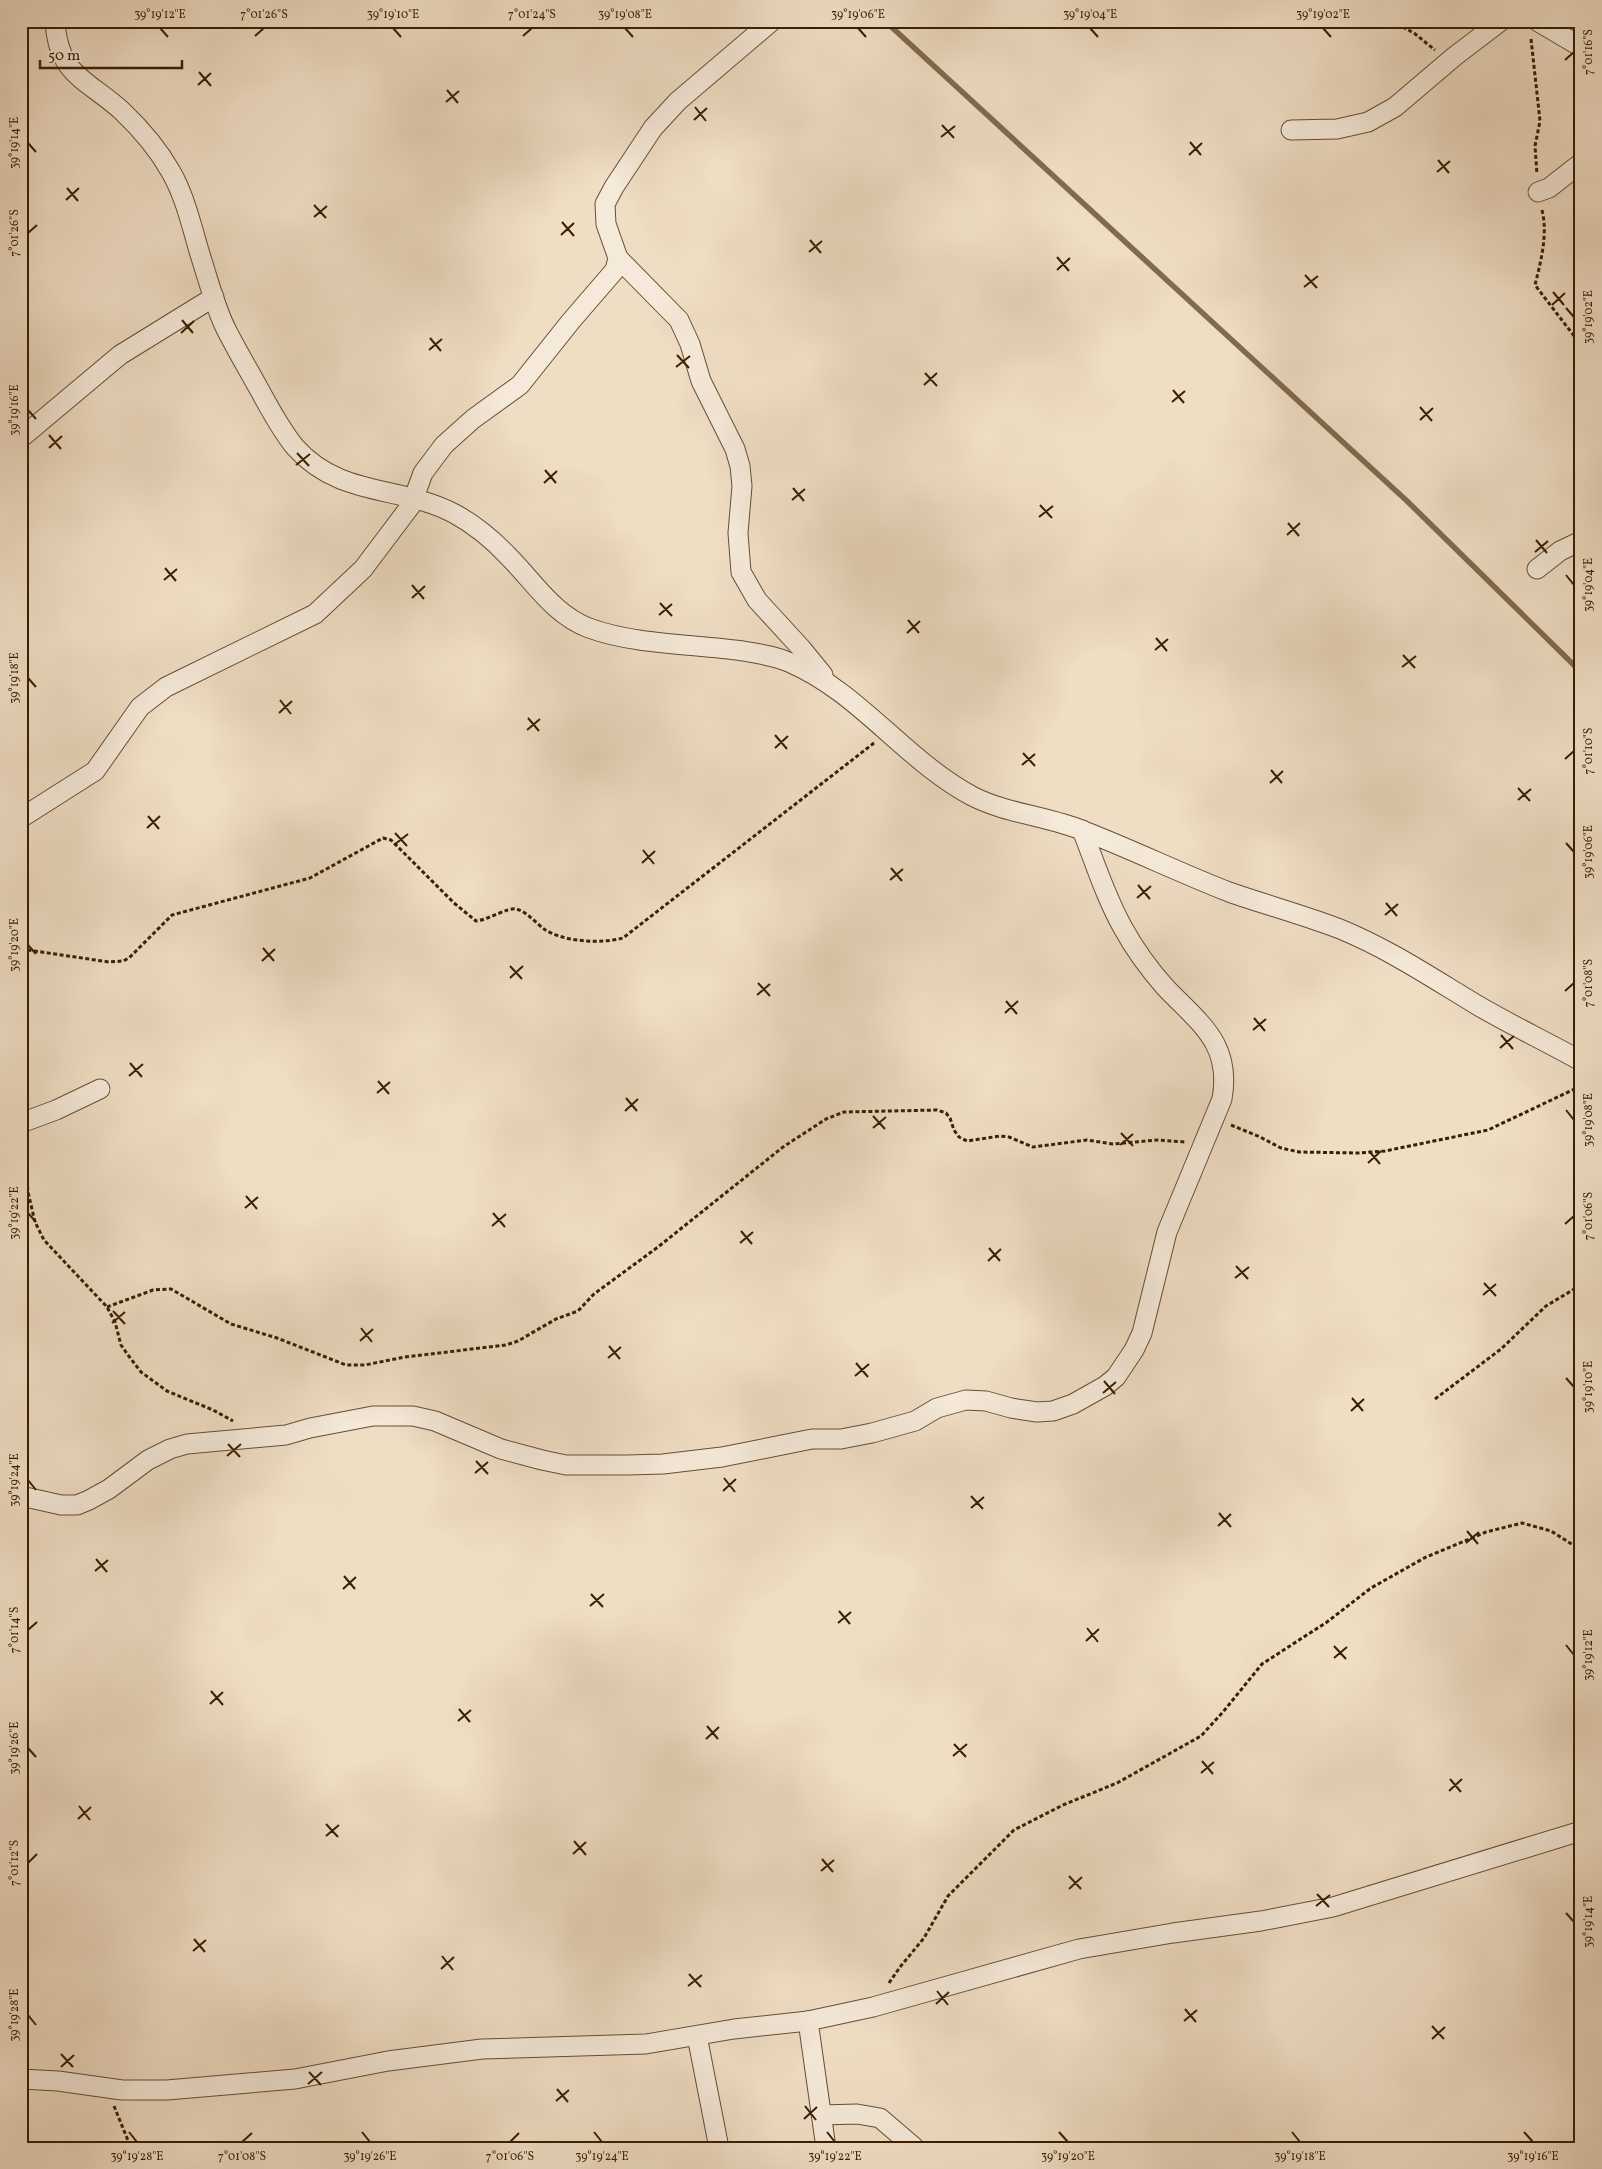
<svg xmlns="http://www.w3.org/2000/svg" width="1602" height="2169" font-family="Vollkorn,serif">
<rect width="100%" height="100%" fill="#efddc4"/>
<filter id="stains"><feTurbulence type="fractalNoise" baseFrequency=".004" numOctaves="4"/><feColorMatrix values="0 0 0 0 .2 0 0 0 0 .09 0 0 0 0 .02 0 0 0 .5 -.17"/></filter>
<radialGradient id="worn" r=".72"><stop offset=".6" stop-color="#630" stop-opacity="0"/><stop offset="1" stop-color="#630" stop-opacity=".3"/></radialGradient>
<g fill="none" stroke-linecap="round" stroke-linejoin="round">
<path stroke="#816a4f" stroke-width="5.5" d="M885 21 1407 501 1581 672"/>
<g stroke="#664e32" stroke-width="21">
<g id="minor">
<path d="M55 21C58 76 87 79 122 111 141 129 158 149 171 172 187 200 193 233 203 264 210 286 216 309 226 329 236 349 248 369 259 389 270 409 281 430 295 447 340 498 401 485 455 514 475 525 494 541 509 557 534 582 554 615 589 628 635 645 695 644 743 651 760 654 776 656 791 663 860 693 905 760 972 796 1007 814 1048 816 1084 831 1133 850 1180 873 1229 892 1266 905 1304 915 1340 929 1389 949 1432 978 1477 1005 1511 1025 1547 1042 1581 1061"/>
<path d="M1537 21 1581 47"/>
<path d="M1291 130 1337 129 1368 122 1395 107 1455 56 1501 21"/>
<path d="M1538 192 1549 188 1581 163"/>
<path d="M618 258 679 320 690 344 701 381 735 449 740 466 742 486 738 533 741 572 757 600 801 648 823 675"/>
<path d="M21 438 120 355 214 297"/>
<path d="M1537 569 1560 551 1581 541"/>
<path d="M21 818 95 771 140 707 166 687 315 614 363 569 415 500 416 492 423 473 444 445 473 419 520 385 571 321 615 270 618 258 606 224 605 204 614 187 653 128 678 101 772 21"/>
<path d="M21 1123 56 1110 100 1089"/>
<path d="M21 1496 61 1505H77L89 1500 109 1489 148 1460 170 1449 187 1444 286 1435 310 1428 373 1416H413L435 1421 501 1449 542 1460 566 1465H627L663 1464 722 1457 812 1439H841L872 1433 915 1421 937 1408 966 1400 986 1401 1011 1408 1037 1412 1053 1411 1073 1404 1105 1386 1116 1377 1134 1350 1142 1333 1167 1232 1222 1099C1232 1043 1199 1023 1165 987 1150 970 1134 948 1123 928 1106 898 1095 863 1082 830"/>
<path d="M808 2021 826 2148"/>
<path d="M697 2036 719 2148"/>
<path d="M21 2079 58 2081 122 2090H167L295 2079 388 2061 482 2049 646 2044 734 2029 808 2021 873 2007 1079 1949 1173 1933 1261 1921 1333 1907 1581 1831"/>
<path d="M822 2115 857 2114 880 2118 915 2148"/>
</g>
</g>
<g stroke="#391e02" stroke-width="3" stroke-dasharray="4 2.5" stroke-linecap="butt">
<path d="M1391 21 1414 33 1435 50"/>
<path d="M1531 39 1540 121 1535 146 1537 174"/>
<path d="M1542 210C1548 234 1541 261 1535 285L1581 345"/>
<path d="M21 949 109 962 123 961 129 958 172 915 310 878 383 838 391 840 454 903 476 921C488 920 508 907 516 909 526 911 536 923 544 929 563 942 601 944 623 938L874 743"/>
<path d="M1231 1125 1260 1137 1281 1148 1299 1152 1358 1153 1385 1151 1488 1130 1581 1086"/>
<path d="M23 1141 28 1192 35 1222 44 1240 107 1307 115 1322 121 1345 128 1355 141 1372 167 1391 213 1410 233 1421"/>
<path d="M107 1307 153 1290 171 1289 231 1324 277 1338 346 1365H365L405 1357 506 1345 518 1341 556 1319 578 1311 594 1294 658 1247 783 1147 826 1119 844 1112 937 1110 946 1113 950 1118 954 1130 959 1137 967 1141 1000 1136 1009 1137 1033 1147 1087 1140 1113 1144 1157 1140 1186 1142"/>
<path d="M1435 1399 1501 1349 1546 1306 1581 1285"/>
<path d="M889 1983 900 1967 924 1938 948 1896 1014 1830 1063 1805 1117 1783 1201 1736 1223 1712 1262 1664 1327 1622 1371 1588 1426 1557 1486 1532 1522 1523 1551 1531 1581 1550"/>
<path d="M114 2106 131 2148"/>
</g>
<use href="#minor" stroke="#f5e9d9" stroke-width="19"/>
</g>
<path fill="none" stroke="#391e02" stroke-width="2" d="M160 28 168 37M393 28 401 37M625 28 633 37M858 28 866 37M1090 28 1098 37M1323 28 1331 37M255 36 264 28M523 36 532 28M1565 60 1574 52M199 72 211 86M198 85 211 73M447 90 458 103M446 102 459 91M695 107 706 121M694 120 707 108M942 125 954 138M941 137 955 126M1190 142 1201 155M28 143 36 152M1189 155 1202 143M1438 160 1449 173M1437 172 1450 161M67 188 78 201M66 200 79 188M314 205 326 218M314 217 327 206M562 222 574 236M28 233 37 225M561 235 574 223M810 240 821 253M809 252 822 241M1057 257 1069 271M1057 270 1070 258M1305 275 1317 288M1304 287 1318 276M1553 292 1564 305M1552 305 1565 293M1566 308 1574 317M182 320 193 333M181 333 194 321M430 338 441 351M429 350 442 339M677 355 689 368M676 367 690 356M925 373 937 386M924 385 937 373M1173 390 1184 403M1172 402 1185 391M1420 407 1432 421M28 410 36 419M1420 420 1433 408M49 435 61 449M49 448 62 436M297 453 309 466M296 465 310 454M545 470 556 483M544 483 557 471M793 488 804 501M792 500 805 489M1040 505 1052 518M1039 517 1053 506M1288 523 1299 536M1287 535 1300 523M1536 540 1547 553M1535 552 1548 541M165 568 176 581M1566 575 1574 585M164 580 177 569M412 585 424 599M412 598 425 586M660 603 672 616M659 615 672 604M908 620 919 633M907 633 920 621M1156 638 1167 651M1155 650 1168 639M1403 655 1415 668M1402 667 1416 656M28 678 36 687M280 700 291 714M279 713 292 701M528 718 539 731M527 730 540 719M775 735 787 749M775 748 788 736M1023 753 1035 766M1565 759 1574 751M1022 765 1035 754M1271 770 1282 783M1270 783 1283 771M1518 788 1530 801M1518 800 1531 789M148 816 159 829M147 828 160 816M395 833 407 846M1566 843 1574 852M394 845 408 834M643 850 654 864M642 863 655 851M891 868 902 881M890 880 903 869M1138 885 1150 899M1137 898 1151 886M1386 903 1397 916M1385 915 1398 904M28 945 36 954M263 948 274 961M262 961 275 949M510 966 522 979M510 978 523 966M758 983 770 996M1565 991 1574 983M757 995 770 984M1006 1001 1017 1014M1005 1013 1018 1001M1254 1018 1265 1031M1253 1030 1266 1019M1501 1035 1513 1049M1500 1048 1514 1036M130 1063 142 1077M129 1076 143 1064M378 1081 389 1094M377 1093 390 1082M626 1098 637 1111M1566 1110 1574 1120M625 1111 638 1099M873 1116 885 1129M873 1128 886 1117M1121 1133 1133 1146M1120 1145 1133 1134M1369 1151 1380 1164M1368 1163 1381 1151M246 1196 257 1209M245 1208 258 1197M28 1213 36 1222M493 1213 505 1227M1565 1224 1574 1216M492 1226 506 1214M741 1231 752 1244M740 1243 753 1232M989 1248 1000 1261M988 1261 1001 1249M1236 1266 1248 1279M1235 1278 1249 1267M1484 1283 1496 1296M1483 1295 1496 1284M113 1311 125 1324M112 1323 125 1312M361 1328 372 1342M360 1341 373 1329M609 1346 620 1359M608 1358 621 1347M856 1363 868 1377M855 1376 869 1364M1566 1378 1574 1387M1104 1381 1115 1394M1103 1393 1116 1382M1352 1398 1363 1411M1351 1411 1364 1399M228 1444 240 1457M227 1456 241 1444M476 1461 488 1474M475 1473 488 1462M724 1478 735 1492M28 1480 36 1490M723 1491 736 1479M971 1496 983 1509M971 1508 984 1497M1219 1513 1231 1527M1218 1526 1231 1514M1467 1531 1478 1544M1466 1543 1479 1532M96 1559 107 1572M95 1571 108 1560M344 1576 355 1589M343 1589 356 1577M591 1594 603 1607M590 1606 604 1594M839 1611 850 1624M838 1623 851 1612M1087 1628 1098 1642M28 1630 37 1622M1086 1641 1099 1629M1566 1645 1574 1655M1334 1646 1346 1659M1334 1658 1347 1647M211 1691 223 1705M210 1704 223 1692M459 1709 470 1722M458 1721 471 1710M707 1726 718 1739M706 1739 719 1727M954 1744 966 1757M28 1748 36 1757M953 1756 967 1744M1202 1761 1213 1774M1201 1773 1214 1762M1450 1779 1461 1792M1449 1791 1462 1779M79 1806 90 1820M78 1819 91 1807M326 1824 338 1837M326 1836 339 1825M574 1841 586 1855M573 1854 586 1842M822 1859 833 1872M28 1863 37 1854M821 1871 834 1860M1069 1876 1081 1889M1069 1889 1082 1877M1317 1894 1329 1907M1316 1906 1330 1895M1566 1913 1574 1922M194 1939 205 1952M193 1951 206 1940M442 1956 453 1970M441 1969 454 1957M689 1974 701 1987M688 1986 702 1975M937 1991 948 2005M936 2004 949 1992M1185 2009 1196 2022M28 2015 36 2025M1184 2021 1197 2010M1432 2026 1444 2039M1432 2039 1445 2027M61 2054 73 2067M61 2067 74 2055M309 2072 321 2085M308 2084 322 2072M557 2089 568 2102M556 2101 569 2090M805 2106 816 2120M804 2119 817 2107M129 2132 137 2142M362 2132 370 2142M594 2132 602 2142M827 2132 835 2142M1059 2132 1068 2142M1292 2132 1300 2142M1524 2132 1533 2142M242 2142 252 2133M510 2142 519 2133"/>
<rect width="1602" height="2169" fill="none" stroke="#efddc4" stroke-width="55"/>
<path d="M40 60v8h142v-8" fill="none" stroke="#391e02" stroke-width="2.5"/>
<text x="48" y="60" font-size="15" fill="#391e02" stroke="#f5e9d9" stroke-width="4" paint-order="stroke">50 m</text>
<rect x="28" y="28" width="1546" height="2114" fill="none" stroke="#391e02" stroke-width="2"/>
<g font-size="12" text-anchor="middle" fill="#391e02">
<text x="160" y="18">39°19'12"E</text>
<text x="264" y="18">7°01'26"S</text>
<text x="393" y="18">39°19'10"E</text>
<text x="532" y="18">7°01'24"S</text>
<text x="625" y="18">39°19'08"E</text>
<text x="858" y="18">39°19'06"E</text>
<text x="1090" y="18">39°19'04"E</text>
<text x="1323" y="18">39°19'02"E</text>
<text transform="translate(1588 52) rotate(-90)" y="4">7°01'16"S</text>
<text transform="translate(14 143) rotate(-90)" y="4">39°19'14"E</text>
<text transform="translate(14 233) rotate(-90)" y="4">7°01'26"S</text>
<text transform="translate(1588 317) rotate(-90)" y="4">39°19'02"E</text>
<text transform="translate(14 410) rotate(-90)" y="4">39°19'16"E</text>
<text transform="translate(1588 585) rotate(-90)" y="4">39°19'04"E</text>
<text transform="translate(14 678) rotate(-90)" y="4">39°19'18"E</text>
<text transform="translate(1588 751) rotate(-90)" y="4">7°01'10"S</text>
<text transform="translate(1588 852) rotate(-90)" y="4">39°19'06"E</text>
<text transform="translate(14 945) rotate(-90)" y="4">39°19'20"E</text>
<text transform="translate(1588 983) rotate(-90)" y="4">7°01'08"S</text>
<text transform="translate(1588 1120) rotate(-90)" y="4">39°19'08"E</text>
<text transform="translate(14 1213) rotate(-90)" y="4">39°19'22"E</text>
<text transform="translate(1588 1216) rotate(-90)" y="4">7°01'06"S</text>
<text transform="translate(1588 1387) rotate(-90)" y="4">39°19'10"E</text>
<text transform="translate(14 1480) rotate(-90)" y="4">39°19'24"E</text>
<text transform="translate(14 1630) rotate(-90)" y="4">7°01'14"S</text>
<text transform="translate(1588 1655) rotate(-90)" y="4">39°19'12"E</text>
<text transform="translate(14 1748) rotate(-90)" y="4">39°19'26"E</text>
<text transform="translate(14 1863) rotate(-90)" y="4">7°01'12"S</text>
<text transform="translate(1588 1922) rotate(-90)" y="4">39°19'14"E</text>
<text transform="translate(14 2015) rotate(-90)" y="4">39°19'28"E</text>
<text x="137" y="2160">39°19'28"E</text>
<text x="242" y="2160">7°01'08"S</text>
<text x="370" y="2160">39°19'26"E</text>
<text x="510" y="2160">7°01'06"S</text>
<text x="602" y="2160">39°19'24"E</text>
<text x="835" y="2160">39°19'22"E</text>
<text x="1068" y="2160">39°19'20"E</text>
<text x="1300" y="2160">39°19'18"E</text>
<text x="1533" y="2160">39°19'16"E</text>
</g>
<rect width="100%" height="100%" filter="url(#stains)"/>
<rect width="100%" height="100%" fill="url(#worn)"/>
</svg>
